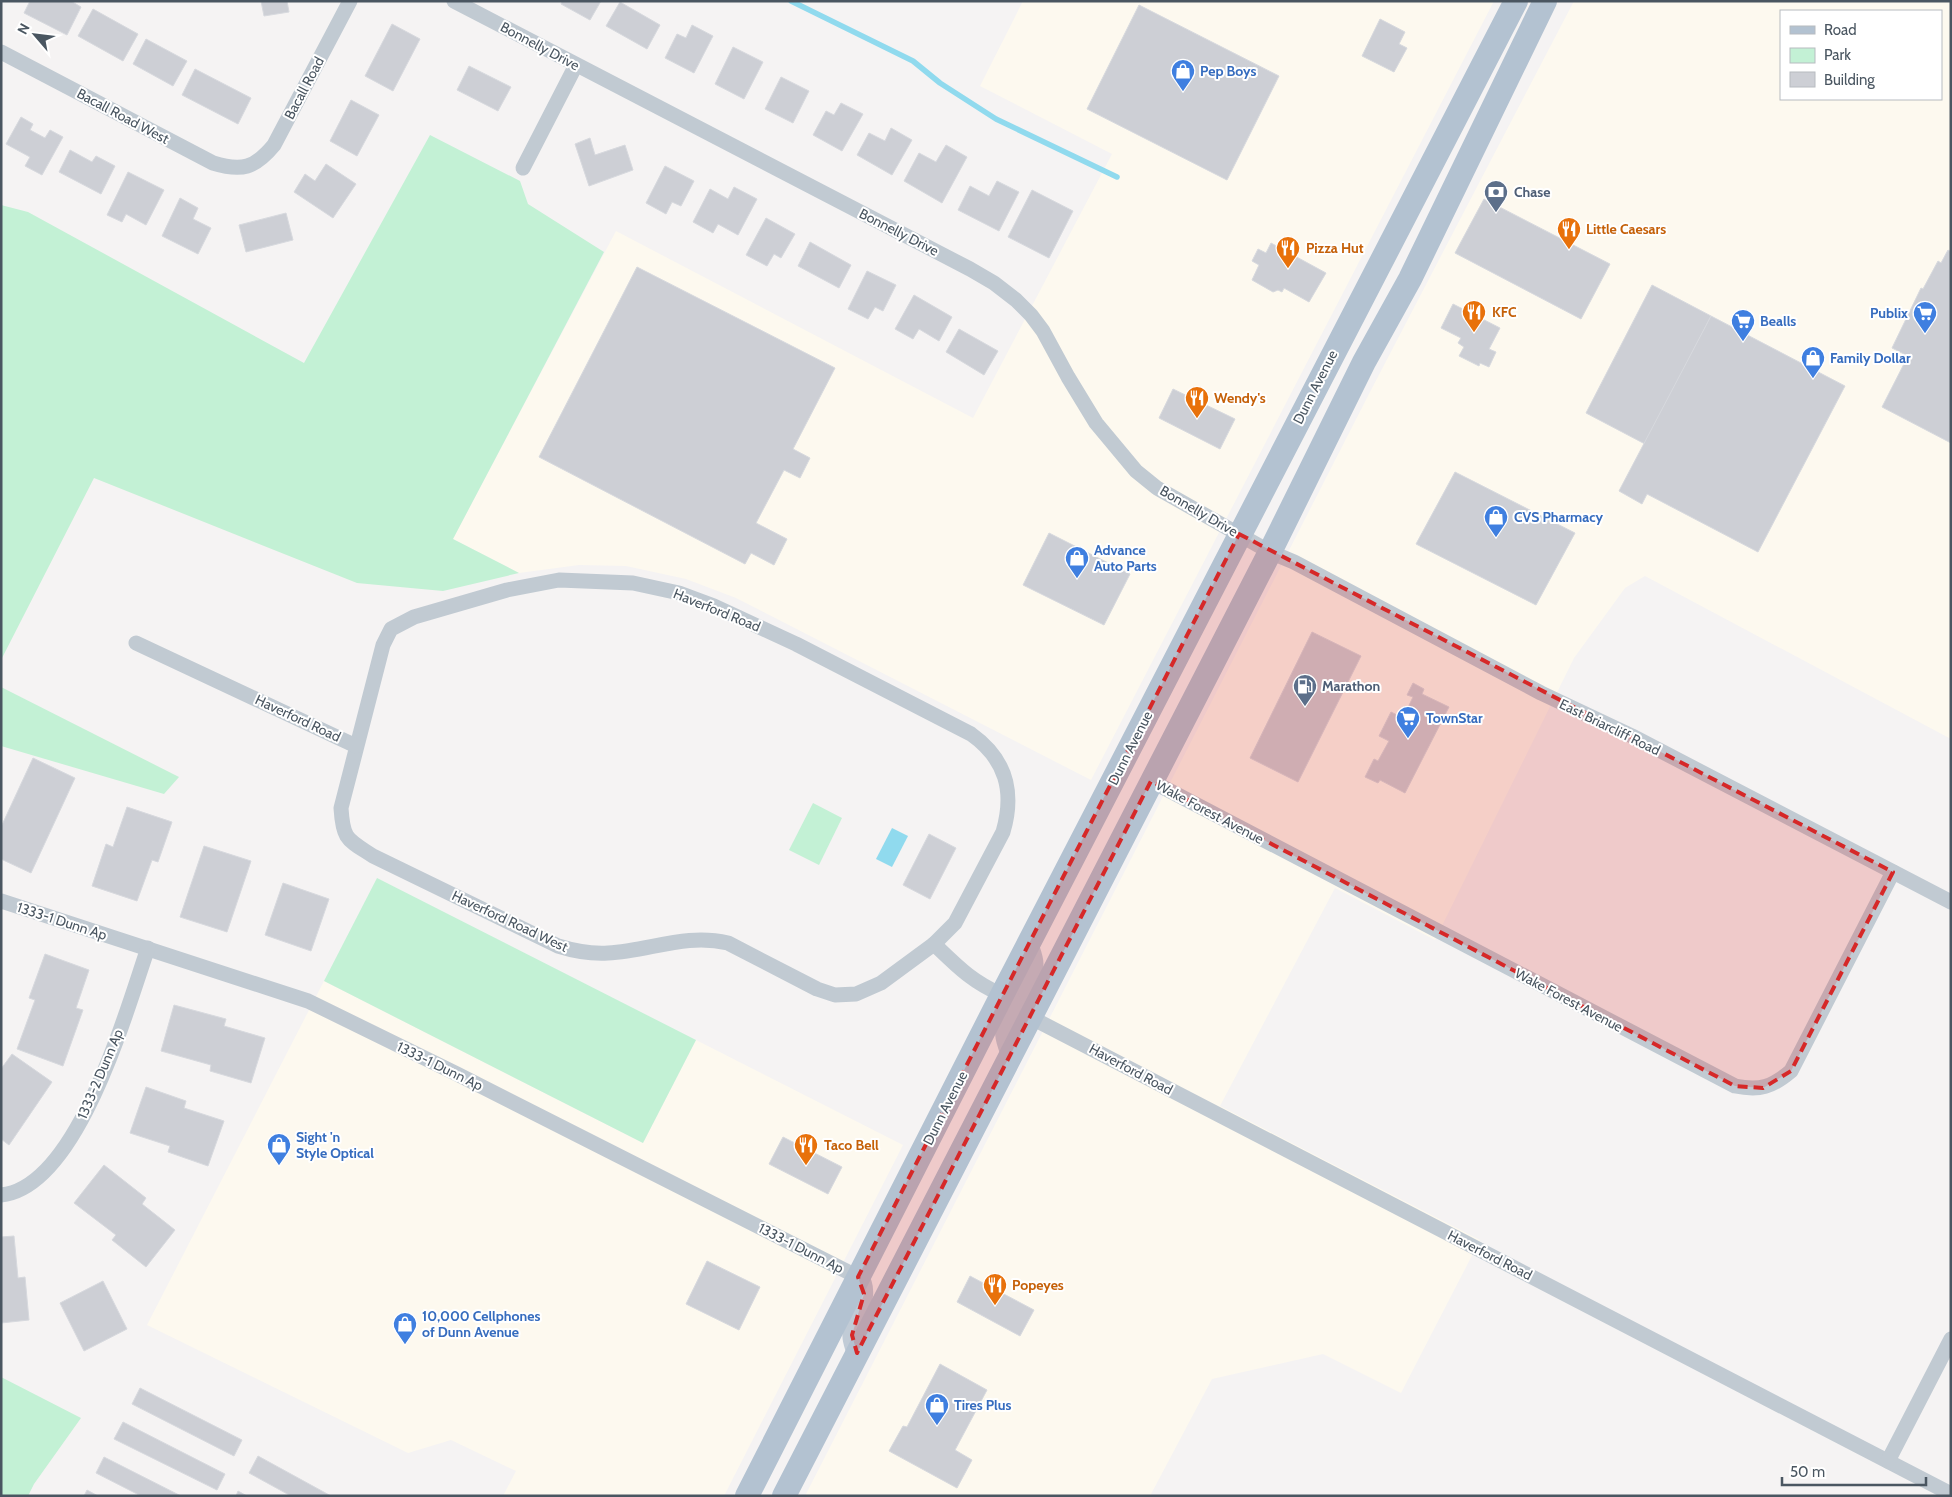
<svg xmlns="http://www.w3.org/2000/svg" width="1952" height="1497" font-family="Cabin,sans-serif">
<rect width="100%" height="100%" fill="#f5f3f3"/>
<g fill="#fdf9ef" fill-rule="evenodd">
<path d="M1023 1H1494L1091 780 736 598 686 579 626 566 579 565 519 573 453 539 616 231 973 418 1112 154 980 86Z"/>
<path d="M1574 1H1951V739L1645 576 1625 588 1574 658 1435 940 1335 888 1220 1106 1480 1240 1401 1393 1323 1354 1212 1379 1150 1496H805L1370 392ZM1781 11H1941V99H1781Z"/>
<path d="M324 981 643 1143 696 1040 903 1145 724 1496H503L516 1471 451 1440 408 1453 147 1325Z"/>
</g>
<g fill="#c3f1d5">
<path d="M430 135 520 181 528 204 604 252 453 539 519 573 443 591 357 583 94 478 1 660V205L28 212 304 363Z"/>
<path d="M1 687 179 777 164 794 1 746Z"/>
<path d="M813 803 842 818 819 865 789 850Z"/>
<path d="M377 878 696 1040 643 1143 324 981Z"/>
<path d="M1 1377 81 1418 34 1484 28 1496H1Z"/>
</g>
<path fill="#90daee" d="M892 828 908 836 892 867 876 859Z"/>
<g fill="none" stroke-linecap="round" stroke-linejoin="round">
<path stroke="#90daee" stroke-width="5.5" d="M791 1 913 61 940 83 996 119 1117 177"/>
</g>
<g fill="#cdcfd5" stroke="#d7d9de">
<path d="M30 1H71L81 7 67 35 24 13Z"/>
<path d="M261 1H287L289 12 264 16Z"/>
<path d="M562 1H601L590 20 561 4Z"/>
<path d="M620 2 660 25 647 49 606 26Z"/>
<path d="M1139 5 1279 76 1227 180 1087 109Z"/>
<path d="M93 9 138 34 123 61 78 36Z"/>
<path d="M1380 19 1405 32 1399 44 1407 48 1394 72 1362 56Z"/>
<path d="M392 24 420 39 393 91 365 76Z"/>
<path d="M692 25 713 36 694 73 665 58 677 34 686 38Z"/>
<path d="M146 39 187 61 173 86 133 64Z"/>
<path d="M733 47 763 62 744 99 715 84Z"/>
<path d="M469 66 511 87 498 111 457 90Z"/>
<path d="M195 69 251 98 238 124 182 95Z"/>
<path d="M781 77 809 91 793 123 765 109Z"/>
<path d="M351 100 379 115 357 156 330 141Z"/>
<path d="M841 103 863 114 842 151 813 135 826 111 834 115Z"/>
<path d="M21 117 33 124 30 130 45 138 50 130 63 137 42 175 25 166 30 157 6 144Z"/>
<path d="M891 128 912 140 892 175 857 155 869 133 885 141Z"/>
<path d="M590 138 595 155 625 145 633 170 589 186 575 144Z"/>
<path d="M946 145 967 157 942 203 904 181 919 153 936 162Z"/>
<path d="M70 150 92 162 96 156 115 166 101 194 59 172Z"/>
<path d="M326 164 356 184 333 218 294 192 305 174 315 181Z"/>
<path d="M665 166 694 181 681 206 672 202 666 214 646 203Z"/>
<path d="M128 172 164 190 146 225 126 214 122 222 107 215Z"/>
<path d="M997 181 1019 192 999 231 958 210 970 186 989 196Z"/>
<path d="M734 187 757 199 738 235 718 224 713 233 693 222 710 189 728 199Z"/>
<path d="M1032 190 1073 211 1049 258 1008 237Z"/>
<path d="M180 198 198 208 193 219 211 228 198 254 162 236Z"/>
<path d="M1484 199 1610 264 1581 319 1455 253Z"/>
<path d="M286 213 293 240 246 252 239 225Z"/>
<path d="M766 218 795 234 781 258 774 254 767 266 746 255Z"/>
<path d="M810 242 851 265 839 288 798 266Z"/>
<path d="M1271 243 1326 273 1309 302 1284 288 1282 292 1278 290 1273 292 1252 280 1259 265 1252 261 1258 249 1266 253Z"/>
<path d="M1948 250 1951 252V443L1882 407 1908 356 1892 348 1921 288 1923 289 1938 261 1941 263Z"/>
<path d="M637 267 835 368 793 449 810 458 800 478 784 470 756 523 787 539 774 565 751 553 745 564 539 457Z"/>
<path d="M867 271 896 285 883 311 875 307 868 319 848 309Z"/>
<path d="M1652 285 1711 316 1645 444 1586 413Z"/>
<path d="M914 295 952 317 939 341 919 329 913 339 895 329Z"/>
<path d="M1453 304 1500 328 1489 349 1496 352 1489 367 1480 363 1479 366 1459 356 1464 347 1458 343 1461 338 1441 328Z"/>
<path d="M1711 316 1845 386 1758 552 1647 494 1642 504 1619 491Z"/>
<path d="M959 329 998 351 984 375 946 352Z"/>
<path d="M1173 389 1235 419 1220 449 1159 418Z"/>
<path d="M1455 472 1575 533 1536 605 1416 544Z"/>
<path d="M1049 533 1130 574 1104 625 1023 585Z"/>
<path d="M1312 632 1361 656 1298 782 1250 758Z"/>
<path d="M1413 683 1424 689 1422 694 1449 707 1405 793 1380 780 1378 783 1365 777 1374 759 1378 761 1389 741 1379 736 1391 712 1403 718 1413 697 1407 695Z"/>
<path d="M33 758 75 778 31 873 1 859V827Z"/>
<path d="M127 807 172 822 158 862 152 860 137 901 92 886 106 844 113 847Z"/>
<path d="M929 834 956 848 930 899 903 885Z"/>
<path d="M204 846 251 861 227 932 180 917Z"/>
<path d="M283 883 329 899 311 951 265 935Z"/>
<path d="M45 954 89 970 76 1008 83 1010 63 1066 17 1049 35 1000 29 998Z"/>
<path d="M174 1005 226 1019 224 1026 265 1038 251 1083 210 1071 211 1065 161 1051Z"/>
<path d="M12 1054 52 1082 9 1145 1 1139V1069Z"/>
<path d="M146 1087 186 1101 184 1108 224 1121 208 1166 168 1152 170 1146 130 1133Z"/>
<path d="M783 1137 842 1167 828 1194 769 1164Z"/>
<path d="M104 1165 146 1198 142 1204 175 1230 146 1267 112 1240 116 1235 74 1203Z"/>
<path d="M14 1236 18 1278 25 1277 29 1320 1 1323V1237Z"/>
<path d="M707 1261 760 1287 739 1330 686 1304Z"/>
<path d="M970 1276 1034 1310 1020 1336 957 1302Z"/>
<path d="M103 1281 127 1329 84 1351 60 1303Z"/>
<path d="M940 1364 987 1390 955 1450 972 1460 957 1488 889 1451 903 1426 907 1427Z"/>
<path d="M140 1388 242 1440 234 1456 132 1404Z"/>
<path d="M123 1422 225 1474 217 1490 114 1439Z"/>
<path d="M258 1456 331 1496H291L249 1473Z"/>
<path d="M104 1457 181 1496H141L96 1473Z"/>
<path d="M87 1490 98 1496H84Z"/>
<path d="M238 1491 247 1496H236Z"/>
</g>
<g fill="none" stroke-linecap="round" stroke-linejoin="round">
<g stroke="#c1cad2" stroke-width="15">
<path d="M454 1 970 269 994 283 1016 300 1031 315 1043 331 1068 377 1096 423 1136 471 1157 488 1270 552 1294 562 1541 693 1632 736 1951 902"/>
<path d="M1 52 213 163C242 172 255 168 274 145L350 1"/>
<path d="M523 168 576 65"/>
<path d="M559 580 633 583 679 593 714 606 796 644 971 734C1006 759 1015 791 1003 832L955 923 934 944 881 983 856 994 835 995 817 989 728 943C685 933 650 951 608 953 591 954 574 951 558 946L373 856C347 839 343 840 341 808L383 645 391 629 414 617 507 590Z"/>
<path d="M136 643 356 746"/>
<path d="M1151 781 1735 1086C1760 1091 1772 1087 1791 1071L1893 872"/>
<path d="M1 901 308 1001 457 1074 858 1277"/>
<path d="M934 944C958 967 971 981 1002 995"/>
<path d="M1030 1017 1951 1494"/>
<path d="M1 1195C78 1187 126 1011 148 948"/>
<path d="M1888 1461 1951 1339"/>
</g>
<g stroke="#c1cbd6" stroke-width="21">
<path d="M1028 945C1030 951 1033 958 1033 964 1030 983 1012 1000 1030 1017"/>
<path d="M1002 995 1009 999 1012 1006C1007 1030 1001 1028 1011 1053"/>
<path d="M857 1353C856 1347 852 1340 853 1334 853 1314 871 1296 858 1277"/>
</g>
<g stroke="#b3c2d1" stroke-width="24">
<path d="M747 1496 1002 995 1516 1"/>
<path d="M784 1496 1270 552 1364 362 1410 279 1545 1"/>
</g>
</g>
<path fill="#d62828" fill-opacity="0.2" stroke="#d62828" stroke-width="4" stroke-dasharray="10 6" stroke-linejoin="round" d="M1239 534 1893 872 1791 1071 1763 1088 1735 1086 1151 781 857 1353 852 1335 864 1294 858 1277Z"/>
<defs>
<g id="shop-pin" transform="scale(1.25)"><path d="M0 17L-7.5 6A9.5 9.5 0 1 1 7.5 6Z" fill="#3f7fe0" stroke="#fff"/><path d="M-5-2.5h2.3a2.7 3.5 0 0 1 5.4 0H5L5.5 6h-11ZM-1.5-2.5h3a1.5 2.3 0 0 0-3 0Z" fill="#fff"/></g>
<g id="bank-pin" transform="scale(1.25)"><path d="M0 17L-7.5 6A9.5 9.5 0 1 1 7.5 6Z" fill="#5c6f8a" stroke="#fff"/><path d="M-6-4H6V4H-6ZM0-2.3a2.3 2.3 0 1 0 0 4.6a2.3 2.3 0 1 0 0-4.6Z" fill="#fff"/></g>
<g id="restaurant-pin" transform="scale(1.25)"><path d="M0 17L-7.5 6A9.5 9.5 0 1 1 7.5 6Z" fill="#e8710a" stroke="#fff"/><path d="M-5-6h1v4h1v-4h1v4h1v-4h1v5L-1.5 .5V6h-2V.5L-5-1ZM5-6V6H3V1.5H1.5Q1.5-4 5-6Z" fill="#fff"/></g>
<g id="supermarket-pin" transform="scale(1.25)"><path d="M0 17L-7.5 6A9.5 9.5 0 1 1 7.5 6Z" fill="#3f7fe0" stroke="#fff"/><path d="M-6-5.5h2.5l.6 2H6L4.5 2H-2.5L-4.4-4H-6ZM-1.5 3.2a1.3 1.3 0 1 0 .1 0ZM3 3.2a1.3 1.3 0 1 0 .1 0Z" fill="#fff"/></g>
<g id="fuel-pin" transform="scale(1.25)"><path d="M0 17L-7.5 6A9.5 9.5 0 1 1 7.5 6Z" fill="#5c6f8a" stroke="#fff"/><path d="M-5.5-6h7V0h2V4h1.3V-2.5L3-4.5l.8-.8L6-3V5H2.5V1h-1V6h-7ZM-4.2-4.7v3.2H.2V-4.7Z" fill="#fff"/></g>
</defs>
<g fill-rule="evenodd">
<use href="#shop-pin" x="1183" y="71"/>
<use href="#bank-pin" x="1496" y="192"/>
<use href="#restaurant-pin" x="1569" y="229"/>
<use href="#restaurant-pin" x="1288" y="248"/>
<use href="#restaurant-pin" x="1474" y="312"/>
<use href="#supermarket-pin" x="1925" y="313"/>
<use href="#supermarket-pin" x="1743" y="321"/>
<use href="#shop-pin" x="1813" y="358"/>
<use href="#restaurant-pin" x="1197" y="398"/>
<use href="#shop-pin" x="1496" y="517"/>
<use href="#shop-pin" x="1077" y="558"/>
<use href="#fuel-pin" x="1305" y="686"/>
<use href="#supermarket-pin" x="1408" y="718"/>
<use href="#shop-pin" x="279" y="1145"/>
<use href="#restaurant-pin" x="806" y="1145"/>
<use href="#restaurant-pin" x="995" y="1285"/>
<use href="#shop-pin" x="405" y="1324"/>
<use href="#shop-pin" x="937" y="1405"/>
</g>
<g text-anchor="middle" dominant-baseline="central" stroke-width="4" stroke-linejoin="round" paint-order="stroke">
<g font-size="14" fill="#4a5661" stroke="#fff">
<text transform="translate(540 46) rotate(28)">Bonnelly Drive</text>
<text transform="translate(304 88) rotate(-62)">Bacall Road</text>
<text transform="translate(123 116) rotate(28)">Bacall Road West</text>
<text transform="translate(899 232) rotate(27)">Bonnelly Drive</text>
<text transform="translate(1315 387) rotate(-63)">Dunn Avenue</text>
<text transform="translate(1199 511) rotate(30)">Bonnelly Drive</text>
<text transform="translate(717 610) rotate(22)">Haverford Road</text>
<text transform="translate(298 718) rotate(25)">Haverford Road</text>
<text transform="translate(1610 727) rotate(26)">East Briarcliff Road</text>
<text transform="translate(1130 748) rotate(-63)">Dunn Avenue</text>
<text transform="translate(1210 812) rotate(28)">Wake Forest Avenue</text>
<text transform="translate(62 921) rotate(18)">1333-1 Dunn Ap</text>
<text transform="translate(510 921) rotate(25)">Haverford Road West</text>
<text transform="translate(1569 1000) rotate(28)">Wake Forest Avenue</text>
<text transform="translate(440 1066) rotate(26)">1333-1 Dunn Ap</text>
<text transform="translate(1131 1069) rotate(28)">Haverford Road</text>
<text transform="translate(100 1074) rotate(-67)">1333-2 Dunn Ap</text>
<text transform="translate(945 1108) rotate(-63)">Dunn Avenue</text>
<text transform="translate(801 1248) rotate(27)">1333-1 Dunn Ap</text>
<text transform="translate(1490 1255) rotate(27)">Haverford Road</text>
</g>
<g font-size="14" font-weight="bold" fill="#366cbe" stroke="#fff" text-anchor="start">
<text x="1200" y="71">Pep Boys</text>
<text x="1908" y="313" text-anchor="end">Publix</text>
<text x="1760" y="321">Bealls</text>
<text x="1830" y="358">Family Dollar</text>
<text x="1514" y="517">CVS Pharmacy</text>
<text x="1094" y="550">Advance<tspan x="1094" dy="16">Auto Parts</tspan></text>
<text x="1426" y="718">TownStar</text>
<text x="296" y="1137">Sight 'n<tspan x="296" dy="16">Style Optical</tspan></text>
<text x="422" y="1316">10,000 Cellphones<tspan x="422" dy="16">of Dunn Avenue</tspan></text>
<text x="954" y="1405">Tires Plus</text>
</g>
<g font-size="14" font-weight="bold" fill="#4e5e75" stroke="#fff" text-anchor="start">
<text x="1514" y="192">Chase</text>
<text x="1322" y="686">Marathon</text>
</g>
<g font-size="14" font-weight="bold" fill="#c56008" stroke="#fff" text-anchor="start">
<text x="1586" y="229">Little Caesars</text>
<text x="1306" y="248">Pizza Hut</text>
<text x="1492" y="312">KFC</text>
<text x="1214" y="398">Wendy's</text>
<text x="824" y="1145">Taco Bell</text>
<text x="1012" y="1285">Popeyes</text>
</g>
</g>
<rect width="1952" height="1497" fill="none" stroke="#4a5661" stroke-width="5"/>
<rect x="1780" y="10" width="162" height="90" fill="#ffffff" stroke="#b7bbc0"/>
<rect x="1790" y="26" width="25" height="8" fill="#b3c2d1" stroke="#b7bbc0"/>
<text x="1824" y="35" font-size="15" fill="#4a5661">Road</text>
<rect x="1790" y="48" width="25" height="15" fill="#c3f1d5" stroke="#b7bbc0"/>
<text x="1824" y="60" font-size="15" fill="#4a5661">Park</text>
<rect x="1790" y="72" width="25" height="15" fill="#cdcfd5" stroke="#b7bbc0"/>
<text x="1824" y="85" font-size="15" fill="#4a5661">Building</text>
<g transform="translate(35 35) rotate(298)" stroke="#ffffff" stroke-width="4" paint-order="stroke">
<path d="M0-4L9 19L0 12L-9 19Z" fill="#4a5661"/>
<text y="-8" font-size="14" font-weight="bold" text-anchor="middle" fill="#4a5661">N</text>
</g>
<path d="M1782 1477v8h144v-8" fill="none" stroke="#4a5661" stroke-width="2.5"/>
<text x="1790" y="1477" font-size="15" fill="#4a5661" stroke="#ffffff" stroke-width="4" paint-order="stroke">50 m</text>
</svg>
